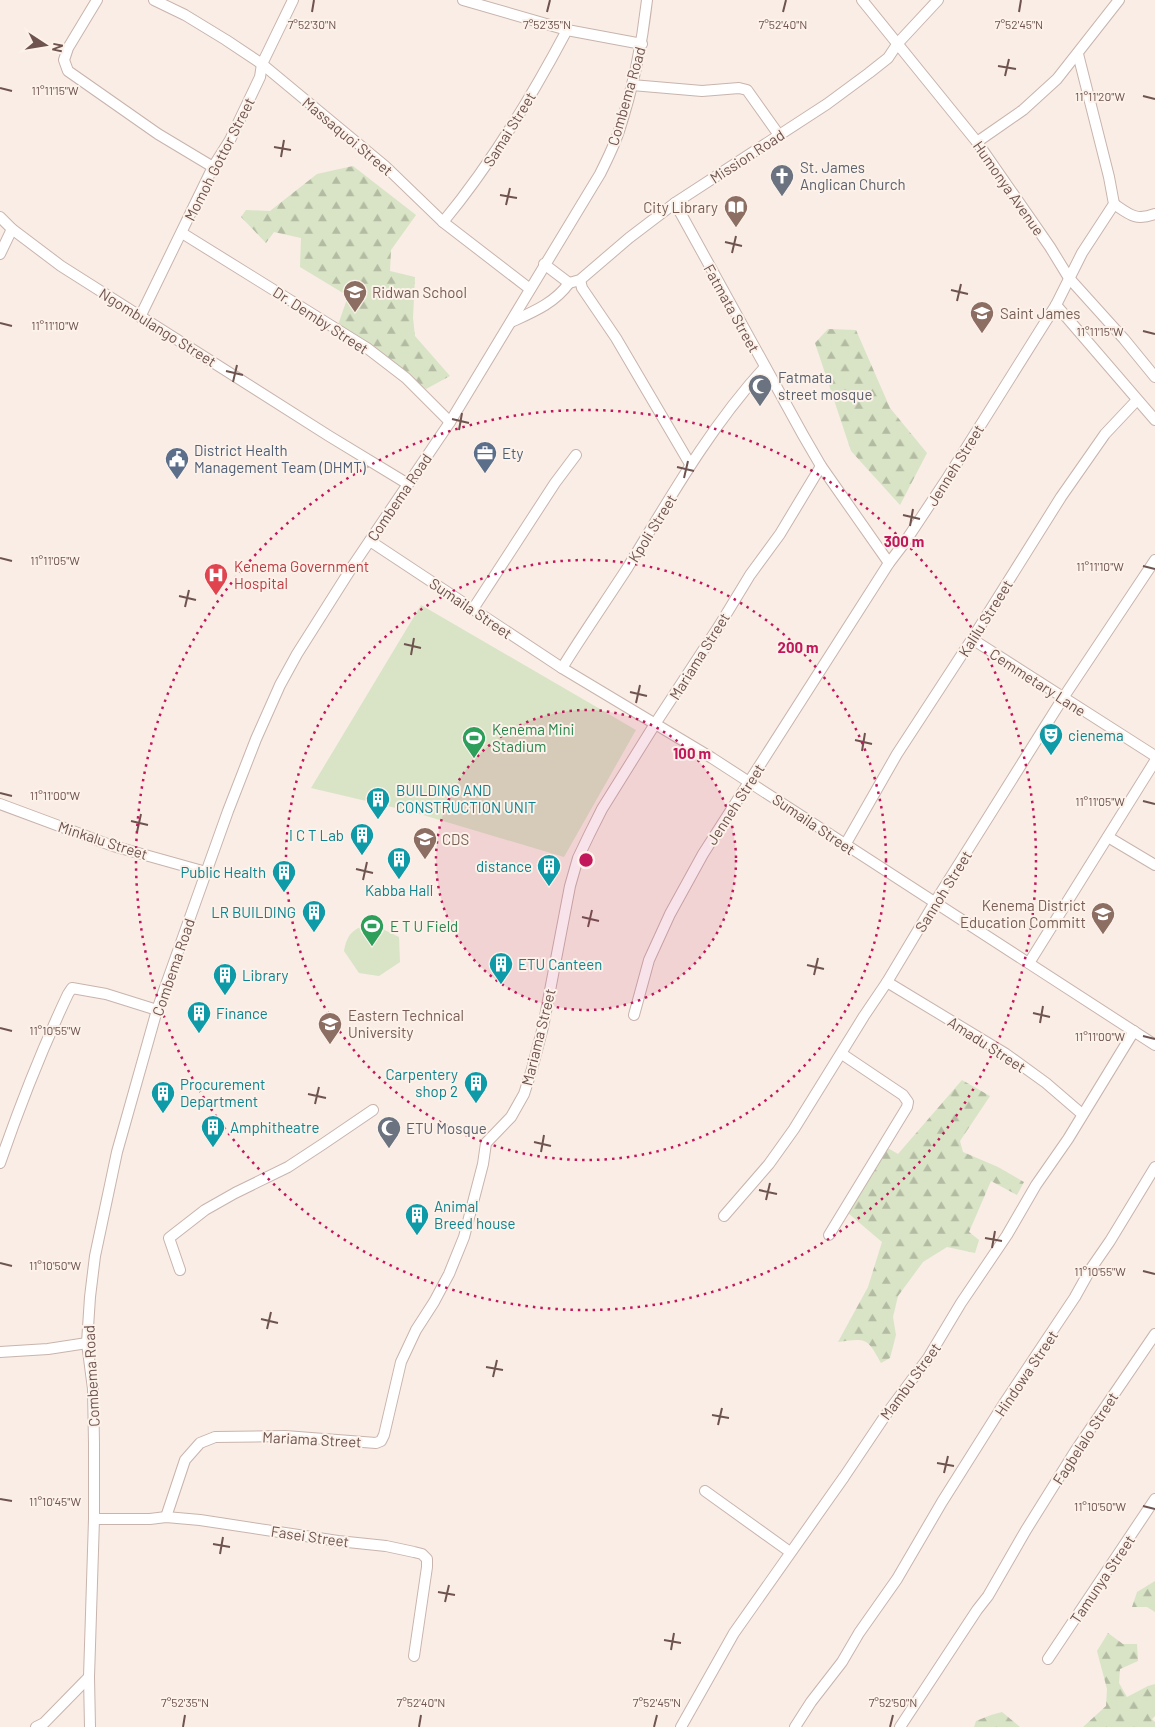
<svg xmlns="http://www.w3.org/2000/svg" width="1155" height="1727" font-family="Barlow,sans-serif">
<defs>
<pattern id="forest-firs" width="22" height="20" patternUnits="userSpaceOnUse" patternTransform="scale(1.25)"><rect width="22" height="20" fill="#d8e4c5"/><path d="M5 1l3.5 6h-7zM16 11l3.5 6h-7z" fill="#b3bba2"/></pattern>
</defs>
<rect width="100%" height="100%" fill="#f9ede5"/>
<g fill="url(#forest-firs)">
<path d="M353 166 416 215 391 250 390 271 415 277 413 318 415 336 450 376 426 389 338 325 348 296 300 267 301 238 274 232 266 243 241 217 246 210 270 211 317 174Z"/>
<path d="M828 329 856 330 890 408 927 453 900 505 851 451 815 343Z"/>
<path d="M962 1080 990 1096 960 1141 963 1152 998 1167 1024 1182 1017 1195 991 1181 969 1232 979 1240 975 1253 947 1247 923 1262 898 1296 893 1317 896 1335 890 1358 881 1363C867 1338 867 1338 838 1342L868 1287 882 1242 848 1213 886 1147 898 1154Z"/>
<path d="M1155 1581V1612L1147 1607H1132L1137 1592Z"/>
<path d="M1108 1633 1123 1644H1137L1138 1661 1120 1669 1119 1683 1127 1697 1148 1686 1155 1684V1716L1152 1719 1155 1722V1727H1083L1106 1706 1107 1689 1097 1651Z"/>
<path d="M1002 1712 1020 1727H974L976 1721 991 1715Z"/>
</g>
<g fill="#d8e4c5">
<path d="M421 605 636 730 564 857 413 812 311 788Z"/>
<path d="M370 923 399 937 400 962 379 976 359 973 344 951C347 933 354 929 370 923Z"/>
</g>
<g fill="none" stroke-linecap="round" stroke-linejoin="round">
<g stroke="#c8b4ad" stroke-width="12">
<g id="minor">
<path d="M97 0 68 48 64 60 68 71 158 134 213 167"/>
<path d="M154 0 185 15 226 40 262 64 385 166 443 222 530 289"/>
<path d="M463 0 567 30 642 44"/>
<path d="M862 0 977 142 1050 247 1069 278 1124 339 1155 377"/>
<path d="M632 85 702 91 739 88 747 90 779 135"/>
<path d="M977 142 1023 110 1057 79 1119 0"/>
<path d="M675 203 803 435 821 466 889 563"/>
<path d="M1114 204C1130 215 1136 221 1155 214"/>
<path d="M0 217 12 229 61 266 329 436 408 484"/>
<path d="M443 222C492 163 531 98 567 30"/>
<path d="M182 233 367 348 406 378 450 422"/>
<path d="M0 254 12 229"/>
<path d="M544 264 569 283"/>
<path d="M580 280 582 288 616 338 690 464"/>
<path d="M569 283 580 280 629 238 675 203 827 104 869 73 888 58 898 43 938 0"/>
<path d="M1056 305 1155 420"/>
<path d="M140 317 213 167 230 140 260 77 262 64 293 0"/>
<path d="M511 322C533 312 555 303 569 283"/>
<path d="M370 541 562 668 712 758 1155 1045"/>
<path d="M473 609 555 483 576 455"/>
<path d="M972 639 1155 756"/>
<path d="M562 668C583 634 606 601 628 567 670 498 710 427 765 367"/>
<path d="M0 804 113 846 206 872"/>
<path d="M1108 837 1155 865"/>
<path d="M845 845 897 754 972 639 1061 497 1105 434 1137 400"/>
<path d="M1029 963 1155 761"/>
<path d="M887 982 1006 1054 1046 1083 1082 1114"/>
<path d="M634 1015 649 960 670 914 703 854 889 563 905 542 948 477 1056 305 1082 253 1114 204 1109 177 1078 54"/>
<path d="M0 1163C20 1105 42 1049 68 994L72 988 106 994 157 1010"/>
<path d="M724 1216 769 1164 794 1129 864 1016 887 982 935 902 1063 698 1155 560"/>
<path d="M829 1235 907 1107 908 1102 903 1095 842 1054"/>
<path d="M180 1270 169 1238 205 1210 235 1193 288 1167 323 1144 373 1110"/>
<path d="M0 1352 48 1349 87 1343"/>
<path d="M705 1491 790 1552"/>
<path d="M166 1517 185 1460 200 1443 215 1437 285 1436 376 1443 381 1441 384 1435 401 1362 416 1330 434 1302 449 1274 464 1237 483 1164 486 1143 511 1117 524 1094 532 1069 543 1027 570 886 578 858 589 835 602 809 655 724 719 626 750 575 780 534 821 466"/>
<path d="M94 1519H150L166 1517 200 1520 338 1541 386 1546 414 1552 422 1554 427 1559V1567L414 1656"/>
<path d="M1048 1659 1155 1499"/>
<path d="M36 1727 44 1723 89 1677"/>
<path d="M90 1727 89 1677 94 1519V1443L93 1389 87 1343 90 1297 95 1256 117 1152 157 1010 228 811 256 739 280 685 297 654 354 564 450 422 600 174C607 160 614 146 619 131 633 88 642 45 647 0"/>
<path d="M681 1727 734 1633 844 1477 885 1416 928 1358 961 1303 1007 1235 1036 1185 1068 1139 1134 1031"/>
<path d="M795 1727 811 1702 842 1662 859 1633 897 1579 942 1502 1005 1402 1075 1297 1090 1270 1110 1241 1155 1167"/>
<path d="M900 1727 977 1610 988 1596 1026 1530 1076 1450 1155 1334"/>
</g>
</g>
<use href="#minor" stroke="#fff" stroke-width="10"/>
</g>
<path fill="none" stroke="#6e534e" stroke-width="2" d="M312 12 314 0M547 12 550 0M783 12 786 0M1019 12 1021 0M998 66 1016 69M1005 76 1009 59M0 88 12 91M1143 96 1155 99M274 147 291 150M281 157 284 140M500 195 517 198M506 205 510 188M725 242 742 246M732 253 736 236M951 290 968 294M957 301 961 284M0 323 12 326M1143 331 1155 334M226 371 243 375M233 382 237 365M452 419 469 423M459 430 462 413M677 467 694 471M684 478 688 461M903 515 920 519M910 526 913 509M0 558 12 561M1143 566 1155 569M179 596 196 600M185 607 189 590M404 644 421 648M411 655 414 638M630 692 647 696M636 703 640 685M855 740 872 744M862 751 865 733M0 793 12 796M1143 801 1155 804M131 821 148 825M137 832 141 814M356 869 373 873M363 880 367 862M582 917 599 921M588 927 592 910M807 965 824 969M814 975 818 958M1033 1013 1050 1017M1040 1023 1043 1006M0 1028 12 1031M1143 1036 1155 1039M308 1094 326 1098M315 1104 319 1087M534 1142 551 1146M541 1152 544 1135M759 1190 777 1194M766 1200 770 1183M985 1238 1002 1241M992 1248 995 1231M0 1263 12 1266M1143 1271 1155 1274M261 1319 278 1323M267 1329 271 1312M486 1367 503 1370M493 1377 497 1360M712 1415 729 1418M718 1425 722 1408M937 1463 954 1466M944 1473 948 1456M0 1499 12 1501M1143 1506 1155 1509M213 1544 230 1547M220 1554 223 1537M438 1592 455 1595M445 1602 449 1585M664 1640 681 1643M671 1650 674 1633M183 1727 185 1715M419 1727 421 1715M654 1727 657 1715M890 1727 893 1715"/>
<circle cx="586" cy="860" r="150" fill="#c2185b" fill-opacity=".12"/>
<g fill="none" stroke="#c2185b" stroke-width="2.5" stroke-dasharray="2.5 5">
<circle cx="586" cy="860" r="150"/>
<circle cx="586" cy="860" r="300"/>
<circle cx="586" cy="860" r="450"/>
</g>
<defs>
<g id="church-pin" transform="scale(1.25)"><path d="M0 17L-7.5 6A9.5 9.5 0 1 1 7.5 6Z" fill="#6b7280" stroke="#fcf2ea"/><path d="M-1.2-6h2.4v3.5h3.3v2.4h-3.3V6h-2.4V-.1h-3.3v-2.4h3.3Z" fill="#fff"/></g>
<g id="library-pin" transform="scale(1.25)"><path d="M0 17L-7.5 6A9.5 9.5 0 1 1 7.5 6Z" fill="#8d6e63" stroke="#fcf2ea"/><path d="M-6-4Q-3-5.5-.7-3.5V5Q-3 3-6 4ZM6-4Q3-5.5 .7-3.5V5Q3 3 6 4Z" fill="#fff"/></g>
<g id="school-pin" transform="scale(1.25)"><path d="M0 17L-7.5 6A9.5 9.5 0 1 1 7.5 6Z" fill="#8d6e63" stroke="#fcf2ea"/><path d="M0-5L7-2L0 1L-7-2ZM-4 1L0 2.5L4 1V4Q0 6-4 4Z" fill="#fff"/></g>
<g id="mosque-pin" transform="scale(1.25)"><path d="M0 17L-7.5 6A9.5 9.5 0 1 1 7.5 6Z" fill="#6b7280" stroke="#fcf2ea"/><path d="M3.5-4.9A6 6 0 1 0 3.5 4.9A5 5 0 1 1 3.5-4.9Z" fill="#fff"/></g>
<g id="office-pin" transform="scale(1.25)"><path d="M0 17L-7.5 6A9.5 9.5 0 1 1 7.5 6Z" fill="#5c6f8a" stroke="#fcf2ea"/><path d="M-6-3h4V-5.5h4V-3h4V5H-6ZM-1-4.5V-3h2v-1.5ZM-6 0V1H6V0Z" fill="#fff"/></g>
<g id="civic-pin" transform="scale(1.25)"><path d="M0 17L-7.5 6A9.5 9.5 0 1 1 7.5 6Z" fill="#5c6f8a" stroke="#fcf2ea"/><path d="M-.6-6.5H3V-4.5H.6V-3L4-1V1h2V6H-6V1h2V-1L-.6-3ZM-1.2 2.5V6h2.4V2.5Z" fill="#fff"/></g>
<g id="hospital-pin" transform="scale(1.25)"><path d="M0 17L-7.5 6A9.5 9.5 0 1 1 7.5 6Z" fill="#e0444e" stroke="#fcf2ea"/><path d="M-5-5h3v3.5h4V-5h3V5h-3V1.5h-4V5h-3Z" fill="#fff"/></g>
<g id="theatre-pin" transform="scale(1.25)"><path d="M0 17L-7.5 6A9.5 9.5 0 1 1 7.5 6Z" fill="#0f9aa8" stroke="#fcf2ea"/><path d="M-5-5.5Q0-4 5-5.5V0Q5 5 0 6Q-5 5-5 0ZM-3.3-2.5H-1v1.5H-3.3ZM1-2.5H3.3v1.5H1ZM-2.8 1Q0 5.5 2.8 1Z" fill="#fff"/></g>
<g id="stadium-pin" transform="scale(1.25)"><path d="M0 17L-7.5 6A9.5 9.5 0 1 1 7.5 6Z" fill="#2e9e5b" stroke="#fcf2ea"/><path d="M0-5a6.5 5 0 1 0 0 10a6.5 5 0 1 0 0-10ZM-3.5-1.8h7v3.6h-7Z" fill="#fff"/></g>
<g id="building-pin" transform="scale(1.25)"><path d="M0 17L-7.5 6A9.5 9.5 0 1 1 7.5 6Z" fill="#0f9aa8" stroke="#fcf2ea"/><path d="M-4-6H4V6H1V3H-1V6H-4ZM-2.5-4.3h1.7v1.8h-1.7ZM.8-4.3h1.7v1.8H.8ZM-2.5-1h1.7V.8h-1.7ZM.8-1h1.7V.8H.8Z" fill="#fff"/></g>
<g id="university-pin" transform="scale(1.25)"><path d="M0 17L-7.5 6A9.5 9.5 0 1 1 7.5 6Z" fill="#8d6e63" stroke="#fcf2ea"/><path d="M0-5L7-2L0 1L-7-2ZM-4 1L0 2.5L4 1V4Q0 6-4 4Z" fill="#fff"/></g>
</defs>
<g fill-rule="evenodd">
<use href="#church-pin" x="782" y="176"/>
<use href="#library-pin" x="736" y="207"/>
<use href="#school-pin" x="355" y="292"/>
<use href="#school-pin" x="982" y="313"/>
<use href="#mosque-pin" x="760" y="386"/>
<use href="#office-pin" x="485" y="453"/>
<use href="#civic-pin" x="177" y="459"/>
<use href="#hospital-pin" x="216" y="575"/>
<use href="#theatre-pin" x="1051" y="735"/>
<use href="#stadium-pin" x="474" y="738"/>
<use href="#building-pin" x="378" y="799"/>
<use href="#building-pin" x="362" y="835"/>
<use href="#university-pin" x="425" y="839"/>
<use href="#building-pin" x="399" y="859"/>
<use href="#building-pin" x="549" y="866"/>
<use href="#building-pin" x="284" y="872"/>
<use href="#building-pin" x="314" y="912"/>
<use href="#school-pin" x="1103" y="914"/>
<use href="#stadium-pin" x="372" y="926"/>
<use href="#building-pin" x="501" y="964"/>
<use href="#building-pin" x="225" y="975"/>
<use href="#building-pin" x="199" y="1013"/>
<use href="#university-pin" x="330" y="1024"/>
<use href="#building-pin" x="476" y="1083"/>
<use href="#building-pin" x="163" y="1093"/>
<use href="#building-pin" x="213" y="1127"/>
<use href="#mosque-pin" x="389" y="1128"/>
<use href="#building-pin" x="417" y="1215"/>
</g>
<g text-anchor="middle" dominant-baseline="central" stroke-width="4" stroke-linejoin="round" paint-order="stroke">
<g font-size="15" fill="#6e534e" stroke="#fcf2ea">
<text transform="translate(626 96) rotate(-74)">Combema Road</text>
<text transform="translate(509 129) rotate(-58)">Samai Street</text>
<text transform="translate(348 136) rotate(40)">Massaquoi Street</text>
<text transform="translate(747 156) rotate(-33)">Mission Road</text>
<text transform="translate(219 159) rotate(-63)">Momoh Gottor Street</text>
<text transform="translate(1009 188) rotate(55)">Humonya Avenue</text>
<text transform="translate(732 308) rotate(61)">Fatmata Street</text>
<text transform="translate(321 320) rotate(33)">Dr. Demby Street</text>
<text transform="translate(158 327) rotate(32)">Ngombulango Street</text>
<text transform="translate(955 465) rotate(-58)">Jenneh Street</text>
<text transform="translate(399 497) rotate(-56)">Combema Road</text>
<text transform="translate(652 528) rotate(-58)">Kpoli Street</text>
<text transform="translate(471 608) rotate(34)">Sumaila Street</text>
<text transform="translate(985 618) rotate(-58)">Kalilu Streeet</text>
<text transform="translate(699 656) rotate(-58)">Mariama Street</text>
<text transform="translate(1038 682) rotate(33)">Cemmetary Lane</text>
<text transform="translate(735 804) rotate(-57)">Jenneh Street</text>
<text transform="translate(814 824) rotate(34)">Sumaila Street</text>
<text transform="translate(103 840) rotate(18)">Minkalu Street</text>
<text transform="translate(943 891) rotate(-58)">Sannoh Street</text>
<text transform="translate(173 967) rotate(-71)">Combema Road</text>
<text transform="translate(538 1037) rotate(-76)">Mariama Street</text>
<text transform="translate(987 1044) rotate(33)">Amadu Street</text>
<text transform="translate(1026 1373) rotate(-56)">Hindowa Street</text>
<text transform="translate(91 1376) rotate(-93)">Combema Road</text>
<text transform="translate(910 1381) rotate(-54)">Mambu Street</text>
<text transform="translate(1085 1438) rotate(-57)">Fagbelalo Street</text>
<text transform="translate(312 1439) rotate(3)">Mariama Street</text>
<text transform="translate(310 1536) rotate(8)">Fasei Street</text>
<text transform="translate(1102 1579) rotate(-56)">Tamunya Street</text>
</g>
<g font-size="15" fill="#5b616d" stroke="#fcf2ea" text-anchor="start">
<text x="800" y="167">St. James<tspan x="800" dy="17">Anglican Church</tspan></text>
<text x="778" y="377">Fatmata<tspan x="778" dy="17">street mosque</tspan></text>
<text x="406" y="1128">ETU Mosque</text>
</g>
<g font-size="15" fill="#785e54" stroke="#fcf2ea" text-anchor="start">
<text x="718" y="207" text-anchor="end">City Library</text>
<text x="372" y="292">Ridwan School</text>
<text x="1000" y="313">Saint James</text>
<text x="442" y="839">CDS</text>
<text x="1086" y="905" text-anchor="end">Kenema District<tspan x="1086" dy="17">Education Committ</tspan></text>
<text x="348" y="1015">Eastern Technical<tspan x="348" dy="17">University</tspan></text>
</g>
<g font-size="15" fill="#4e5e75" stroke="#fcf2ea" text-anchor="start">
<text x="194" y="450">District Health<tspan x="194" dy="17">Management Team (DHMT)</tspan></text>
<text x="502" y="453">Ety</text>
</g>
<g font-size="15" fill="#be3a42" stroke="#fcf2ea" text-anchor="start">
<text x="234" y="566">Kenema Government<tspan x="234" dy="17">Hospital</tspan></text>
</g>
<g font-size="15" fill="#27864d" stroke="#fcf2ea" text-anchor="start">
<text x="492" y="729">Kenema Mini<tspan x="492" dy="17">Stadium</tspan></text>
<text x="390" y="926">E T U Field</text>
</g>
<g font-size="15" fill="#0d838f" stroke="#fcf2ea" text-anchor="start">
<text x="1068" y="735">cienema</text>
<text x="396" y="790">BUILDING AND<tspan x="396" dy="17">CONSTRUCTION UNIT</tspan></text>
<text x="344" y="835" text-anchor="end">I C T Lab</text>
<text x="532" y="866" text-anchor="end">distance</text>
<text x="266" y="872" text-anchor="end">Public Health</text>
<text x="399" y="890" text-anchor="middle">Kabba Hall</text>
<text x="296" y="912" text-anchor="end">LR BUILDING</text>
<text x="518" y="964">ETU Canteen</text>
<text x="242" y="975">Library</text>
<text x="216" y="1013">Finance</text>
<text x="458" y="1074" text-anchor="end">Carpentery<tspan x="458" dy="17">shop 2</tspan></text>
<text x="180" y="1084">Procurement<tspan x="180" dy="17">Department</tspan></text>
<text x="230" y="1127">Amphitheatre</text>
<text x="434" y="1206">Animal<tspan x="434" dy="17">Breed house</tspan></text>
</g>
</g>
<g font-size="12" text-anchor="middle" fill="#6e534e" stroke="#fcf2ea" stroke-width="4" stroke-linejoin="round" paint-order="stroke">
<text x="312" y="29">7°52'30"N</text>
<text x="547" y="29">7°52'35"N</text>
<text x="783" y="29">7°52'40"N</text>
<text x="1019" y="29">7°52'45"N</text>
<text x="55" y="95">11°11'15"W</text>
<text x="1100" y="101">11°11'20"W</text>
<text x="55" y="330">11°11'10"W</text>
<text x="1100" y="336">11°11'15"W</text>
<text x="55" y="565">11°11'05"W</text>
<text x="1100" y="571">11°11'10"W</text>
<text x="55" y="800">11°11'00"W</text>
<text x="1100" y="806">11°11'05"W</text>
<text x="55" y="1035">11°10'55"W</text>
<text x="1100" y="1041">11°11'00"W</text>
<text x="55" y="1270">11°10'50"W</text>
<text x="1100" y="1276">11°10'55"W</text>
<text x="55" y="1506">11°10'45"W</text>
<text x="1100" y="1511">11°10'50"W</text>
<text x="185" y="1707">7°52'35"N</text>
<text x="421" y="1707">7°52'40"N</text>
<text x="657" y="1707">7°52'45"N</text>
<text x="893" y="1707">7°52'50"N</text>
</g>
<circle cx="586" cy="860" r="8" fill="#c2185b" stroke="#fcf2ea" stroke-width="2.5"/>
<g font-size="15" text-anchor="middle" font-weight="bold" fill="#c2185b" stroke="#fcf2ea" stroke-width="4" stroke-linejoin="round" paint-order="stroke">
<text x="904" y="547">300 m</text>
<text x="798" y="653">200 m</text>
<text x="692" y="759">100 m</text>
</g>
<g transform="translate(45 45) rotate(102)" stroke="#fcf2ea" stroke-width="4" paint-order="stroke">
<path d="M0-4L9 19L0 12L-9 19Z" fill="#6e534e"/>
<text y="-8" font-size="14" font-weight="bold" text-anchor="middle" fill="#6e534e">N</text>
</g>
</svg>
